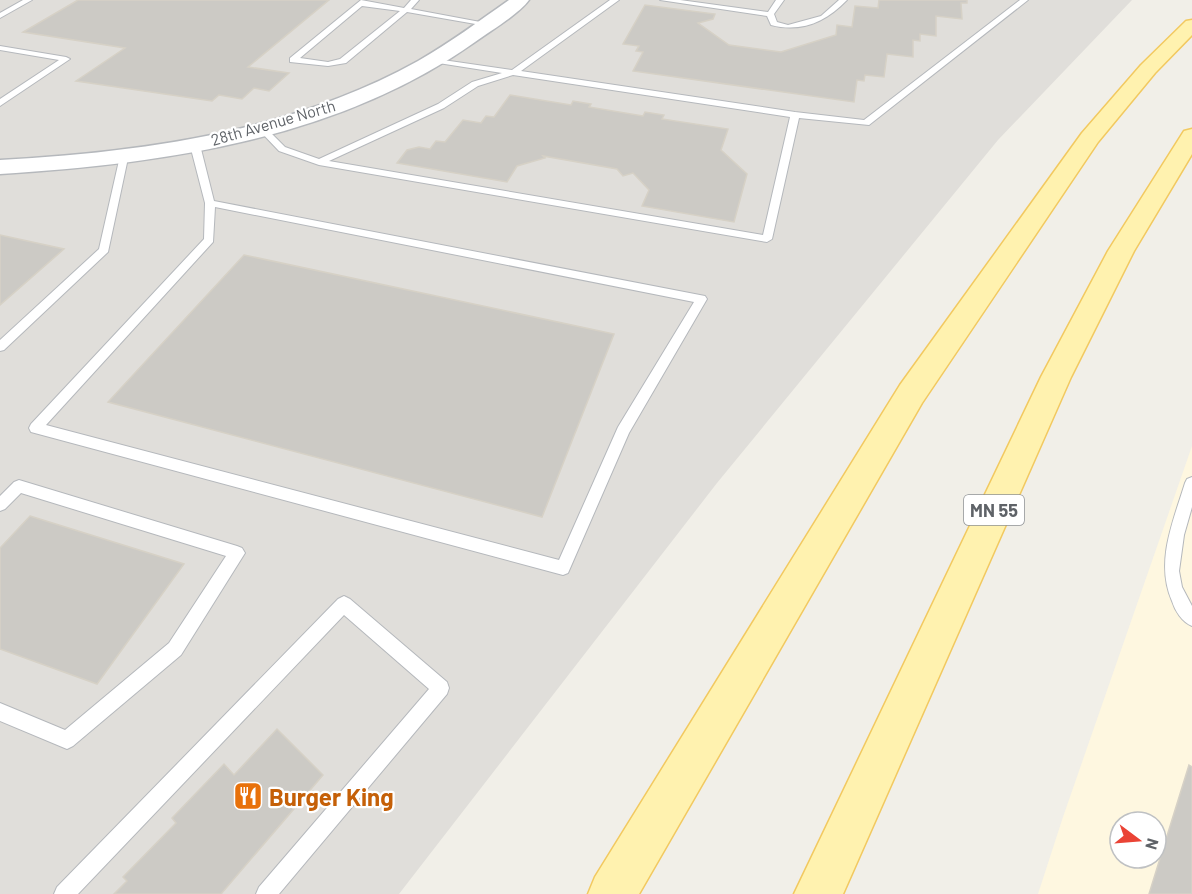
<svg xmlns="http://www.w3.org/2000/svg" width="1192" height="894" font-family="Barlow,sans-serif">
<rect width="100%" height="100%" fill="#f1efe8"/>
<path fill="#fef7e0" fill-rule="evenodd" d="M1192 446V894H1038L1063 817ZM1120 822H1156V858H1120Z"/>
<path fill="#e0deda" d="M0 0H1132L998 140 717 483 399 894H0Z"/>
<g fill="#cccac5" stroke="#d6d1c6" stroke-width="1.5">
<path d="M78 0H329L248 67 289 73 269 91 254 88 242 99 219 95 212 101 76 81 125 48 23 32Z"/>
<path d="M879 0H967V3H961L962 19 936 16V36L920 34V41L913 40V57L887 54 884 77 865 75 864 81 857 80 854 102 633 71 643 52 636 51 639 46 623 44 645 5 715 14 713 19 698 23 729 45 781 52 836 35 837 25 852 27 855 6 878 8Z"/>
<path d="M510 95 571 105 573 101 591 104 589 107 643 116 645 112 664 115 662 119 728 129 721 150 747 174 734 222 642 206 649 190 633 173 623 176 617 169 543 156 545 158 517 166 507 182 397 163 407 150 419 147 430 149 436 141 445 142 463 120 481 123 486 116 494 117Z"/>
<path d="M0 235 64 249 0 305Z"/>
<path d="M244 255 614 334 542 517 108 402Z"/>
<path d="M30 516 184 564 97 684 0 649V548Z"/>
<path d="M277 729 323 775 221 894H114L127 881 123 877 176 823 172 818 224 764 234 775Z"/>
<path d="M1189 765 1192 767V894H1149Z"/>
</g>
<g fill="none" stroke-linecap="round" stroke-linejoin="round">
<g stroke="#b5b8bc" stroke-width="2">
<g id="service">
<path d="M23 0H32L0 18V13Z"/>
<path d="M361 0 404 8 411 0H419L411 9 491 24 487 26 407 12 346 63 328 66 290 62V58ZM362 6 400 11 340 59 328 62 300 58Z"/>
<path d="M610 0H619L521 71 795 112 864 120 1020 0H1028L869 125 799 118 772 239 767 242 319 165 279 151 258 129 265 127 285 147 319 159 438 104 472 82 502 73 432 62 428 60 429 58 512 70ZM513 75 790 117 763 235 329 161 444 108 478 86Z"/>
<path d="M660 0H680L768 12 776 0H784L774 14 777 22 788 25 821 16 839 0H847C826 22 801 33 771 25L767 16Z"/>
<path d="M0 46 66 57 70 59 0 106V99L59 60 0 50Z"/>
<path d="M195 142 200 145 214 201 705 296 707 299 629 433 568 573 563 575 31 432 29 428 31 424 204 239 205 203 190 145ZM215 207 694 302 618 427 559 560 46 425 213 242Z"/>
<path d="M120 156 128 158 108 252 4 350 0 351V340L99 249Z"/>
<path d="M1192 477V507L1184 535 1179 571 1182 587 1192 606V626C1182 622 1175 611 1172 601 1155 562 1173 522 1185 483L1187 479Z"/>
<path d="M19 480 237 546 242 548 245 553 181 655 73 746 67 749 0 721V703L65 730 169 643 226 556 21 493 5 509 0 511V496L14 482Z"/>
<path d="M344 596 350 599 447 682 449 688 447 694 279 894H256L259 887 429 689 344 615 78 894H54L57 887 338 599Z"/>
</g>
</g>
<g stroke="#b5b8bc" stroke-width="3">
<path id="tertiary" d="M509 0H529C519 14 490 31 475 42 338 139 164 164 0 174V160C144 152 290 132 418 61 450 43 479 21 509 0Z"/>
</g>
<g stroke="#f2c960" stroke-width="3">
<g id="primary">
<path d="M1192 20V35L1155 73 1098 142 922 403 639 894H588L595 877 900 385 1082 133 1141 65 1186 21Z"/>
<path d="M1192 129V154L1134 251 1071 377 843 894H794L1041 377 1108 251 1184 131Z"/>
</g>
</g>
<use href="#service" fill="#fff" fill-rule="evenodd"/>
<use href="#tertiary" fill="#fff" fill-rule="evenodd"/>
<use href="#primary" fill="#fff2af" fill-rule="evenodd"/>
</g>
<defs>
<g id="restaurant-square" transform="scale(1.5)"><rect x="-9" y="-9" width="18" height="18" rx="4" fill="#e8710a" stroke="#fff"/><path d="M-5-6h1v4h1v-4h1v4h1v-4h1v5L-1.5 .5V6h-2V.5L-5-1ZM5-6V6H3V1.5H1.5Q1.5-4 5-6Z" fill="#fff"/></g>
</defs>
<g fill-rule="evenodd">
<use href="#restaurant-square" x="248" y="796"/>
</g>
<g text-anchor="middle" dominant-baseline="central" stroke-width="4.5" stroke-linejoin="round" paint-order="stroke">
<g font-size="16" fill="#5f6368" stroke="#fff">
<text transform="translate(273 122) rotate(-16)">28th Avenue North</text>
</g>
<rect fill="#fff" stroke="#8f9295" stroke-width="1.5" x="964" y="495" width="60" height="30" rx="4.5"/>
<g font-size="18" font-weight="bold" fill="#5f6368">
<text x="994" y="510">MN 55</text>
</g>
<g font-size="24" font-weight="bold" fill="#c56008" stroke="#fff" text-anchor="start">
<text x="269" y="796">Burger King</text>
</g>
</g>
<g transform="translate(1138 840) rotate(106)"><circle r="28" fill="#ffffff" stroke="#bfc1c3" stroke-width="1.5"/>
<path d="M0-4.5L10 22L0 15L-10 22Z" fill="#ea4335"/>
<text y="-9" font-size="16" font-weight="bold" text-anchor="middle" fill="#5f6368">N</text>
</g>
</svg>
